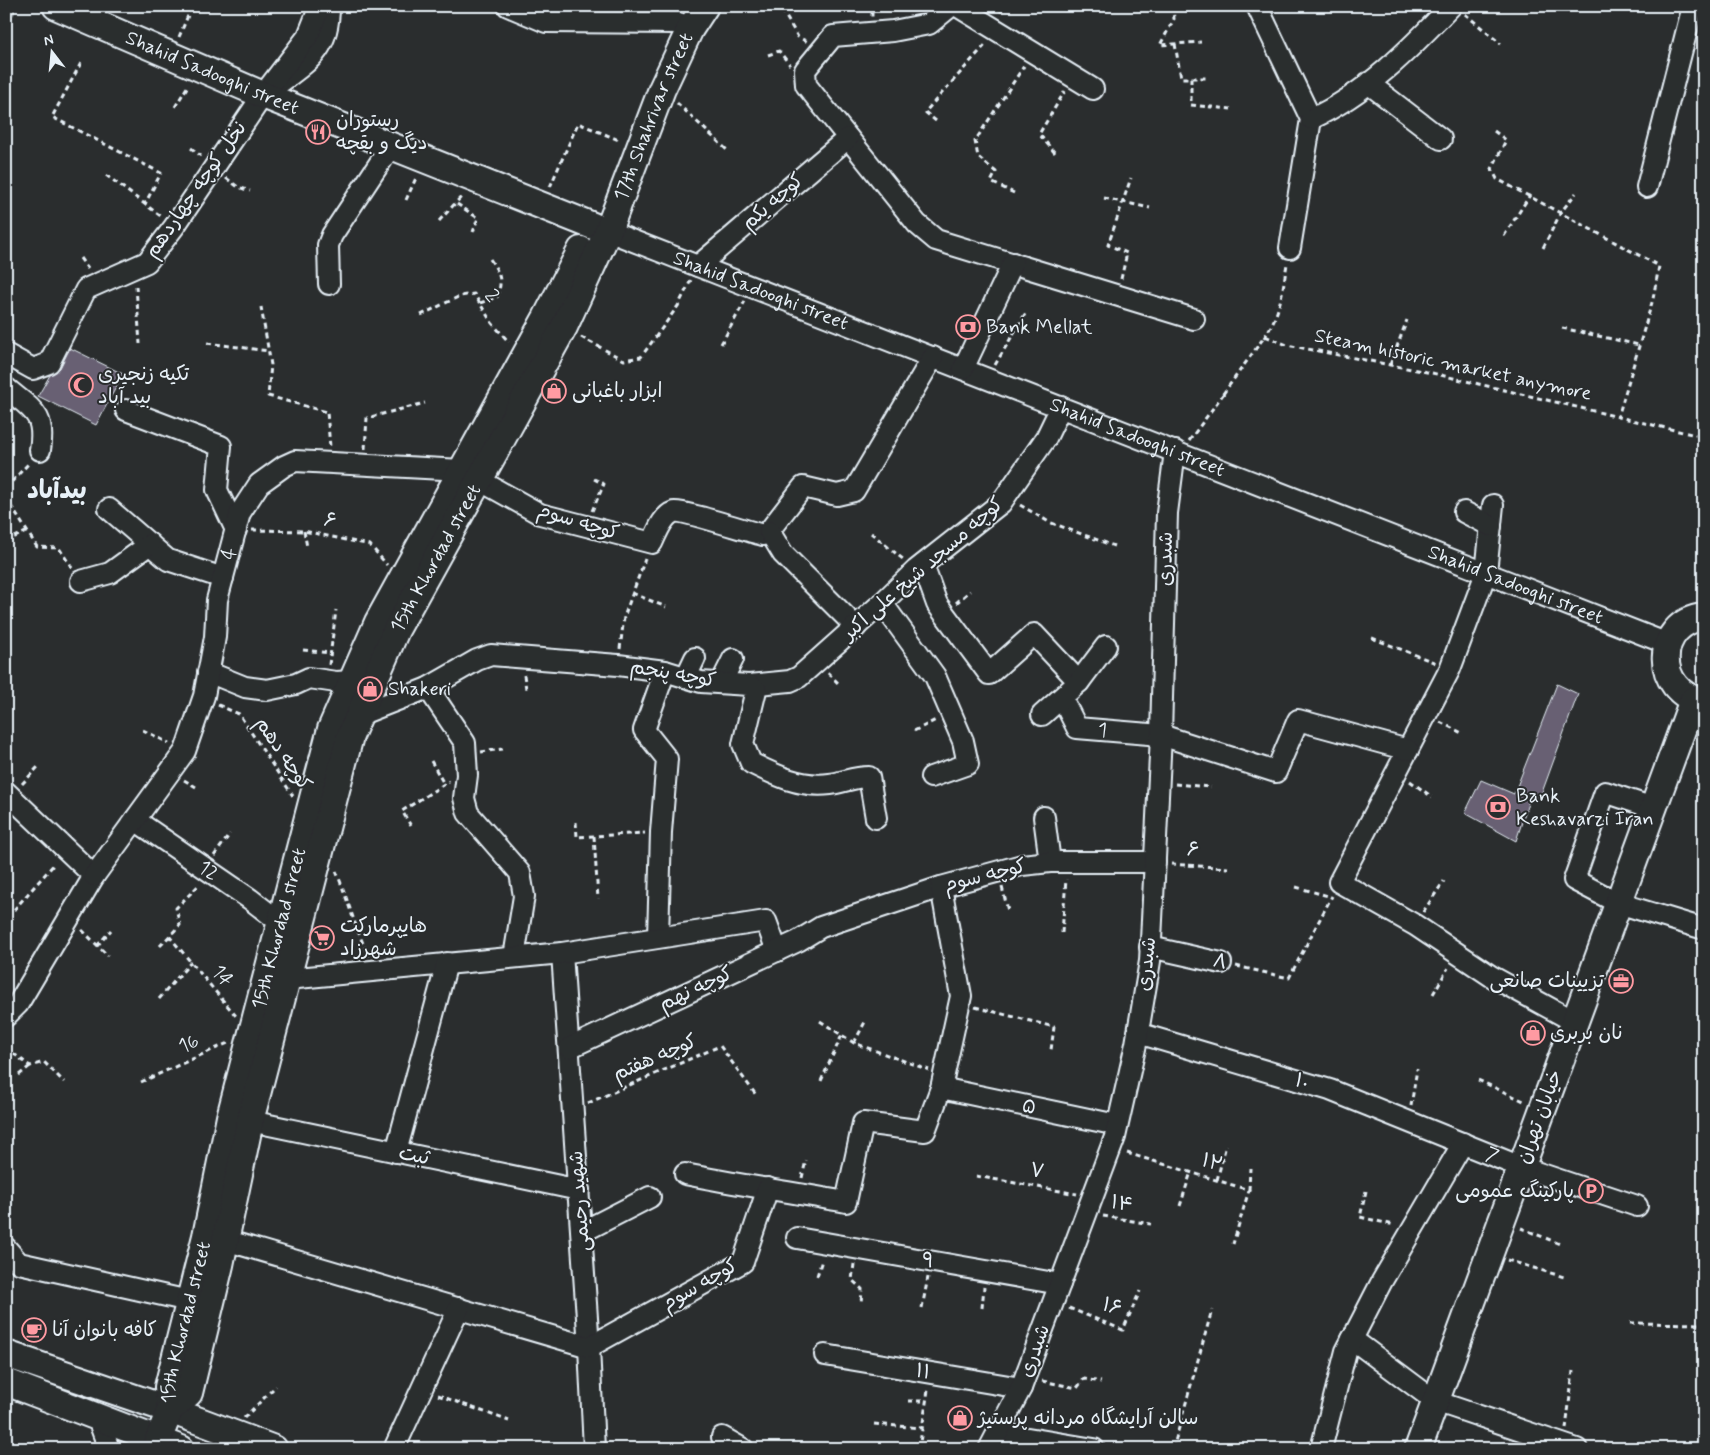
<svg xmlns="http://www.w3.org/2000/svg" width="1710" height="1455" font-family="Mynerve,'Playpen Sans Arabic',sans-serif">
<rect width="100%" height="100%" fill="#2a2d2e"/>
<filter id="ink" filterUnits="userSpaceOnUse"><feTurbulence type="fractalNoise" baseFrequency=".02" numOctaves="2"/><feDisplacementMap in="SourceGraphic" scale="10" xChannelSelector="R" yChannelSelector="G"/><feConvolveMatrix kernelMatrix="1 2 1 2 8 2 1 2 1" color-interpolation-filters="sRGB"/></filter>
<g filter="url(#ink)">
<g fill="#676173" stroke="#e8f1f8">
<path d="M70 348 123 374 96 425 38 396 50 375 60 368Z"/>
<path d="M1557 684 1578 694 1540 798 1531 794 1516 841 1465 813 1481 780 1514 794Z"/>
</g>
<g fill="none" stroke-linecap="round" stroke-linejoin="round">
<g stroke="#e8f1f8" stroke-width="24">
<g id="minor">
<path d="M508 6 546 22 679 23"/>
<path d="M951 6 929 24 893 31 833 36 805 70 806 85 917 224 936 240 1194 319"/>
<path d="M957 6 1093 89"/>
<path d="M1257 6 1311 119 1290 248"/>
<path d="M281 82C312 59 329 48 329 6"/>
<path d="M1368 83 1441 139"/>
<path d="M1311 119C1366 94 1410 49 1451 6"/>
<path d="M1647 187 1693 6"/>
<path id="s1" d="M595 226 1668 644"/>
<path d="M698 266 848 138"/>
<path d="M329 284 328 245 332 235 391 146"/>
<path d="M6 354 33 369 49 363 86 289 147 262 174 227 263 95 308 36 320 6"/>
<path d="M963 369 1013 263"/>
<path d="M6 388C32 410 46 413 40 450"/>
<path d="M126 410 221 446 217 490 236 530"/>
<path d="M479 480 540 514 652 543C657 533 662 516 674 512 682 510 747 531 763 535L769 531 803 487 837 495 854 491 933 357"/>
<path d="M1493 505 1486 573 1450 669 1339 882 1415 925 1491 976 1575 1022"/>
<path d="M109 509 168 560 223 578"/>
<path d="M1464 512 1491 526"/>
<path d="M769 531 783 554 856 627"/>
<path d="M923 565 937 604 989 674 1034 634 1079 682"/>
<path d="M81 581 110 573 150 544"/>
<path d="M882 603 935 676 963 741 968 764 931 777"/>
<path d="M208 672 245 687 267 690 296 684 309 678 336 682 352 681"/>
<path d="M686 677 695 658"/>
<path d="M721 683 733 659"/>
<path d="M749 685 790 681 799 677 882 603 916 570 1001 503 1046 438 1061 407"/>
<path d="M428 688 465 743 467 775 464 798 468 813 520 873 524 896 514 957"/>
<path id="s2" d="M1062 698 1077 728 1161 735 1276 772 1298 720 1408 750"/>
<path d="M359 715 428 688 477 660 491 655 618 665 665 671 701 682 749 685 756 690 743 744 751 763C775 775 801 788 830 784 844 782 854 777 869 777L876 818"/>
<path d="M1042 715 1079 682 1106 646"/>
<path d="M6 792 94 876 18 1004 6 1016"/>
<path d="M1653 808 1605 792 1574 880 1618 903 1704 929"/>
<path d="M1044 817 1050 862"/>
<path id="s3" d="M135 820 250 899 281 923"/>
<path id="s4" d="M94 876 185 751 204 696 215 637 217 600 240 513 259 484 284 466 295 461 462 470"/>
<path d="M658 937 661 832 667 759 644 730 665 671"/>
<path d="M1150 947 1221 963"/>
<path d="M562 953 589 1347 594 1449"/>
<path d="M287 979 562 953 766 921 777 951"/>
<path id="s5" d="M1138 1033 1330 1090 1521 1167 1637 1206"/>
<path d="M569 1048 798 941 821 927 941 887 1022 865 1050 862H1155"/>
<path d="M941 1088 1117 1125"/>
<path d="M250 1121 579 1190"/>
<path d="M396 1152 447 963"/>
<path d="M685 1174C738 1185 792 1192 846 1202L863 1123 925 1131 941 1088 961 996 941 887"/>
<path d="M582 1232 650 1197"/>
<path d="M797 1238 1060 1284"/>
<path d="M225 1240 589 1347 743 1262 768 1188"/>
<path d="M6 1248 19 1263 189 1301"/>
<path d="M1352 1339 1435 1401 1577 1449"/>
<path d="M825 1355 1021 1388"/>
<path d="M98 1419 109 1449"/>
<path d="M997 1433 1094 1449"/>
<path d="M722 1437 743 1449"/>
<path d="M394 1449 459 1308"/>
<path d="M989 1449 1021 1388 1115 1137 1136 1044 1150 961 1161 735 1167 513 1175 451"/>
<path d="M1321 1449 1346 1351 1382 1281 1463 1143"/>
</g>
</g>
<g stroke="#e8f1f8" stroke-width="30">
<g id="major">
<path id="s6" d="M56 6 263 95 593 226"/>
<path d="M1704 617C1654 622 1652 692 1704 702"/>
<path d="M6 1354 170 1410 274 1449"/>
<path d="M6 1382 181 1449"/>
<path id="s7" d="M170 1410 168 1387 206 1236 230 1117 331 729 378 622 546 318 581 250"/>
<path id="s8" d="M158 1440 170 1410 189 1393 220 1265 250 1121 350 736 396 630 564 327 608 231 662 89 690 29 705 6"/>
<path d="M1418 1449 1693 700"/>
</g>
</g>
<g stroke="#e8f1f8" stroke-width="3" stroke-dasharray="5 4" stroke-linecap="butt">
<path d="M865 6 872 11V17"/>
<path d="M1173 6 1174 19 1160 45 1201 42"/>
<path d="M782 10 798 37 808 42"/>
<path d="M1000 12 1005 6"/>
<path d="M1465 14 1501 44"/>
<path d="M6 32 15 6"/>
<path d="M179 37 192 6"/>
<path d="M1175 44 1181 78H1206"/>
<path d="M768 55 779 51 790 65"/>
<path d="M81 63 52 117 161 173 145 204"/>
<path d="M1191 78V105L1231 109"/>
<path d="M677 103 728 151"/>
<path d="M175 107 189 84"/>
<path d="M936 121 925 112 987 43"/>
<path d="M1494 131 1506 140 1492 169 1497 179 1659 266 1653 299 1618 417"/>
<path d="M191 148 201 156"/>
<path d="M1055 153 1039 134 1065 91"/>
<path d="M106 175 162 217"/>
<path d="M226 178 238 187 250 191"/>
<path d="M550 187 578 123 621 141"/>
<path d="M1014 193 991 182 996 172 978 157 975 141 1024 66"/>
<path d="M1104 198 1150 208"/>
<path d="M406 200 416 178"/>
<path d="M457 204 478 218 473 232"/>
<path d="M439 221 462 196"/>
<path d="M1504 236 1530 195"/>
<path d="M1543 248 1561 212 1576 193"/>
<path d="M80 258 88 269"/>
<path d="M1121 279 1127 253 1108 245 1131 178"/>
<path d="M136 286 140 344"/>
<path d="M480 303 497 297C503 280 500 274 490 259"/>
<path d="M261 307 271 365 268 396 327 412 330 447"/>
<path d="M421 315 460 296 474 294 492 323 509 342"/>
<path d="M1562 328 1639 345"/>
<path d="M581 337 624 360 641 357 678 306 691 280"/>
<path d="M1264 338C1281 312 1282 293 1287 264"/>
<path d="M207 343 269 351"/>
<path d="M721 344 745 301"/>
<path d="M995 365 1025 314"/>
<path d="M1390 365 1407 320"/>
<path d="M1223 394 1265 336 1287 345 1432 373 1704 437"/>
<path d="M1189 441 1224 393"/>
<path d="M365 449 367 418 425 403"/>
<path d="M6 488 29 463"/>
<path d="M6 498 37 547 59 548 72 568"/>
<path d="M1020 505 1049 522 1114 546"/>
<path d="M592 511 604 484 594 479"/>
<path d="M252 530 304 531 370 545 387 565"/>
<path d="M304 531 307 547"/>
<path d="M871 533 904 560"/>
<path d="M6 541 28 531"/>
<path d="M632 593 666 607"/>
<path d="M956 603 970 591"/>
<path d="M1372 638 1436 663"/>
<path d="M620 649 624 617 645 559"/>
<path d="M303 650 330 653"/>
<path d="M329 665 336 610"/>
<path d="M828 673 840 685"/>
<path d="M524 675 526 689"/>
<path d="M218 705 239 714 293 796"/>
<path d="M1440 722 1464 734"/>
<path d="M143 730 169 743"/>
<path d="M914 731 936 720"/>
<path d="M481 752 503 749"/>
<path d="M431 761 444 784"/>
<path d="M184 780 196 787"/>
<path d="M1410 781 1432 797"/>
<path d="M22 784 38 767"/>
<path d="M1175 784 1211 787"/>
<path d="M576 822 577 837 645 833"/>
<path d="M411 826 402 811 449 781"/>
<path d="M594 836 598 899"/>
<path d="M214 856 230 834"/>
<path d="M1171 864 1228 868"/>
<path d="M336 871C348 899 355 929 369 956"/>
<path d="M1002 887 1008 911"/>
<path d="M1296 887 1328 896"/>
<path d="M6 910 12 912 55 863"/>
<path d="M1423 912 1444 881"/>
<path d="M82 930 108 956"/>
<path d="M1062 933 1066 879"/>
<path d="M169 936 236 1016"/>
<path d="M97 946 111 930"/>
<path d="M160 946 180 925 176 908 199 885"/>
<path d="M1236 966 1289 978 1332 896"/>
<path d="M1433 994 1448 968"/>
<path d="M159 999 191 962"/>
<path d="M975 1007 1054 1027 1051 1050"/>
<path d="M820 1021 854 1043 929 1070"/>
<path d="M854 1043 866 1020"/>
<path d="M6 1048 30 1066 44 1062 64 1082"/>
<path d="M19 1075 30 1066"/>
<path d="M1478 1080 1526 1102"/>
<path d="M821 1081 842 1035"/>
<path d="M141 1082 228 1043"/>
<path d="M588 1103 720 1046 756 1095"/>
<path d="M1411 1106 1417 1069"/>
<path d="M1127 1153 1249 1190 1233 1244"/>
<path d="M976 1176 1077 1194"/>
<path d="M802 1178 806 1160"/>
<path d="M1217 1180 1226 1145"/>
<path d="M1249 1190 1250 1168"/>
<path d="M1366 1191 1360 1217 1394 1225"/>
<path d="M1180 1206 1191 1172"/>
<path d="M1103 1216 1151 1224"/>
<path d="M1521 1228 1560 1244"/>
<path d="M1507 1260 1564 1277"/>
<path d="M854 1264 852 1280 862 1289 861 1304"/>
<path d="M817 1276 822 1260"/>
<path d="M922 1308 928 1277"/>
<path d="M982 1308 984 1287"/>
<path d="M1069 1308 1123 1330 1140 1291"/>
<path d="M1630 1323 1704 1324"/>
<path d="M1042 1381 1077 1388 1084 1379 1101 1382"/>
<path d="M438 1395 509 1421"/>
<path d="M908 1401H926"/>
<path d="M244 1418 276 1386"/>
<path d="M874 1424 922 1428"/>
<path d="M1566 1429 1573 1371"/>
<path d="M919 1449 928 1390"/>
<path d="M1173 1449 1212 1310"/>
</g>
<use href="#minor" stroke="#2a2d2e" stroke-width="20"/>
<use href="#major" stroke="#2a2d2e" stroke-width="26"/>
</g>
</g>
<defs>
<g id="restaurant-ring" transform="scale(1.25)"><circle r="9.5" fill="#2a2d2e" stroke="#ff9aa2" stroke-width="1.5"/><path d="M-5-6h1v4h1v-4h1v4h1v-4h1v5L-1.5 .5V6h-2V.5L-5-1ZM5-6V6H3V1.5H1.5Q1.5-4 5-6Z" fill="#ff9aa2"/></g>
<g id="bank-ring" transform="scale(1.25)"><circle r="9.5" fill="#2a2d2e" stroke="#ff9aa2" stroke-width="1.5"/><path d="M-6-4H6V4H-6ZM0-2.3a2.3 2.3 0 1 0 0 4.6a2.3 2.3 0 1 0 0-4.6Z" fill="#ff9aa2"/></g>
<g id="mosque-ring" transform="scale(1.25)"><circle r="9.5" fill="#2a2d2e" stroke="#ff9aa2" stroke-width="1.5"/><path d="M3.5-4.9A6 6 0 1 0 3.5 4.9A5 5 0 1 1 3.5-4.9Z" fill="#ff9aa2"/></g>
<g id="shop-ring" transform="scale(1.25)"><circle r="9.5" fill="#2a2d2e" stroke="#ff9aa2" stroke-width="1.5"/><path d="M-5-2.5h2.3a2.7 3.5 0 0 1 5.4 0H5L5.5 6h-11ZM-1.5-2.5h3a1.5 2.3 0 0 0-3 0Z" fill="#ff9aa2"/></g>
<g id="supermarket-ring" transform="scale(1.25)"><circle r="9.5" fill="#2a2d2e" stroke="#ff9aa2" stroke-width="1.5"/><path d="M-6-5.5h2.5l.6 2H6L4.5 2H-2.5L-4.4-4H-6ZM-1.5 3.2a1.3 1.3 0 1 0 .1 0ZM3 3.2a1.3 1.3 0 1 0 .1 0Z" fill="#ff9aa2"/></g>
<g id="office-ring" transform="scale(1.25)"><circle r="9.5" fill="#2a2d2e" stroke="#ff9aa2" stroke-width="1.5"/><path d="M-6-3h4V-5.5h4V-3h4V5H-6ZM-1-4.5V-3h2v-1.5ZM-6 0V1H6V0Z" fill="#ff9aa2"/></g>
<g id="parking-ring" transform="scale(1.25)"><circle r="9.5" fill="#2a2d2e" stroke="#ff9aa2" stroke-width="1.5"/><path d="M-3.5-5.5H1a3.5 3.5 0 0 1 0 7H-1V5.5H-3.5ZM-1-3.4V-.6H.8a1.4 1.4 0 0 0 0-2.8Z" fill="#ff9aa2"/></g>
<g id="cafe-ring" transform="scale(1.25)"><circle r="9.5" fill="#2a2d2e" stroke="#ff9aa2" stroke-width="1.5"/><path d="M-5.5-4.5H6V0H3Q3 3.5 0 3.5H-2.5Q-5.5 3.5-5.5 0ZM3-3.2v2h1.7v-2ZM-6 4.5H4V6H-6Z" fill="#ff9aa2"/></g>
</defs>
<g fill-rule="evenodd">
<use href="#restaurant-ring" x="318" y="132"/>
<use href="#bank-ring" x="968" y="327"/>
<use href="#mosque-ring" x="81" y="385"/>
<use href="#shop-ring" x="554" y="391"/>
<use href="#shop-ring" x="370" y="689"/>
<use href="#bank-ring" x="1498" y="807"/>
<use href="#supermarket-ring" x="322" y="938"/>
<use href="#office-ring" x="1621" y="981"/>
<use href="#shop-ring" x="1533" y="1033"/>
<use href="#parking-ring" x="1591" y="1191"/>
<use href="#cafe-ring" x="34" y="1330"/>
<use href="#shop-ring" x="960" y="1418"/>
</g>
<g text-anchor="middle" dominant-baseline="central" stroke-width="4" stroke-linejoin="round" paint-order="stroke">
<g font-size="20" fill="#e8f1f8" stroke="#2a2d2e">
<text stroke="none"><textPath href="#s6" startOffset="170">Shahid Sadooghi street</textPath></text>
<text stroke="none"><textPath href="#s8" startOffset="1425">17th Shahrivar street</textPath></text>
<text transform="translate(196 190) rotate(-55)">نخل کوچه چهاردهم</text>
<text transform="translate(773 202) rotate(-41)">کوچه یکم</text>
<text stroke="none"><textPath href="#s1" startOffset="178">Shahid Sadooghi street</textPath></text>
<text transform="translate(491 296) rotate(51)">2</text>
<text transform="translate(1453 365) rotate(12)">Steam historic market anymore</text>
<text stroke="none"><textPath href="#s1" startOffset="582">Shahid Sadooghi street</textPath></text>
<text transform="translate(330 521) rotate(12)">۶</text>
<text transform="translate(578 522) rotate(17)">کوچه سوم</text>
<text stroke="none"><textPath href="#s4" startOffset="358">4</textPath></text>
<text stroke="none"><textPath href="#s8" startOffset="932">15th Khordad street</textPath></text>
<text transform="translate(1166 559) rotate(-89)">شبدری</text>
<text transform="translate(923 569) rotate(-41)">کوچه مسجد شیخ علی اکبر</text>
<text stroke="none"><textPath href="#s1" startOffset="988">Shahid Sadooghi street</textPath></text>
<text transform="translate(673 674) rotate(10)">کوچه پنجم</text>
<text stroke="none"><textPath href="#s2" startOffset="59">1</textPath></text>
<text transform="translate(283 754) rotate(56)">کوچه دهم</text>
<text transform="translate(1193 850) rotate(5)">۶</text>
<text stroke="none"><textPath href="#s3" startOffset="89">12</textPath></text>
<text transform="translate(985 876) rotate(-14)">کوچه سوم</text>
<text stroke="none"><textPath href="#s7" startOffset="495">15th Khordad street</textPath></text>
<text transform="translate(1220 962) rotate(13)">۸</text>
<text transform="translate(1147 964) rotate(-84)">شبدری</text>
<text transform="translate(222 976) rotate(50)">14</text>
<text transform="translate(696 989) rotate(-25)">کوچه نهم</text>
<text transform="translate(189 1044) rotate(-24)">16</text>
<text transform="translate(655 1058) rotate(-23)">کوچه هفتم</text>
<text transform="translate(1302 1082) rotate(17)">۱۰</text>
<text transform="translate(1029 1107) rotate(12)">۵</text>
<text transform="translate(1540 1117) rotate(-70)">خیابان تهران</text>
<text stroke="none"><textPath href="#s5" startOffset="375">7</textPath></text>
<text transform="translate(414 1156) rotate(12)">ثبت</text>
<text transform="translate(1212 1163) rotate(17)">۱۲</text>
<text transform="translate(1037 1171) rotate(10)">۷</text>
<text transform="translate(580 1201) rotate(-94)">شهید رحیمی</text>
<text transform="translate(1122 1204) rotate(10)">۱۴</text>
<text transform="translate(928 1261) rotate(10)">۹</text>
<text transform="translate(700 1285) rotate(-30)">کوچه سوم</text>
<text transform="translate(1112 1307) rotate(17)">۱۶</text>
<text stroke="none"><textPath href="#s7" startOffset="90">15th Khordad street</textPath></text>
<text transform="translate(1035 1351) rotate(-70)">شبدری</text>
<text transform="translate(923 1372) rotate(9)">۱۱</text>
</g>
<g font-size="20" fill="#e8f1f8" stroke="#2a2d2e" text-anchor="start">
<text x="336" y="120">رستوران<tspan x="336" dy="23">دیگ و بقچه</tspan></text>
<text x="986" y="327">Bank Mellat</text>
<text x="98" y="374">تکیه زنجیری<tspan x="98" dy="23">بید آباد</tspan></text>
<text x="572" y="391">ابزار باغبانی</text>
<text x="388" y="689">Shakeri</text>
<text x="1516" y="796">Bank<tspan x="1516" dy="23">Keshavarzi Iran</tspan></text>
<text x="340" y="926">هایپرمارکت<tspan x="340" dy="23">شهرزاد</tspan></text>
<text x="1604" y="981" text-anchor="end">تزیینات صانعی</text>
<text x="1550" y="1033">نان بربری</text>
<text x="1574" y="1191" text-anchor="end">پارکینگ عمومی</text>
<text x="52" y="1330">کافه بانوان آنا</text>
<text x="978" y="1418">سالن آرایشگاه مردانه پرستیژ</text>
</g>
<g font-size="25" font-weight="bold" fill="#e8f1f8" stroke="#2a2d2e">
<text x="57" y="491">بیدآباد</text>
</g>
</g>
<rect width="1710" height="1455" fill="none" stroke="#2a2d2e" stroke-width="25"/>
<rect x="12" y="12" width="1685" height="1430" fill="none" stroke="#e8f1f8" stroke-width="2" filter="url(#ink)"/>
<g transform="translate(52 52) rotate(344)" stroke="#2a2d2e" stroke-width="4" paint-order="stroke">
<path d="M0-4L9 19L0 12L-9 19Z" fill="#e8f1f8"/>
<text y="-8" font-size="14" font-weight="bold" text-anchor="middle" fill="#e8f1f8">N</text>
</g>
</svg>
